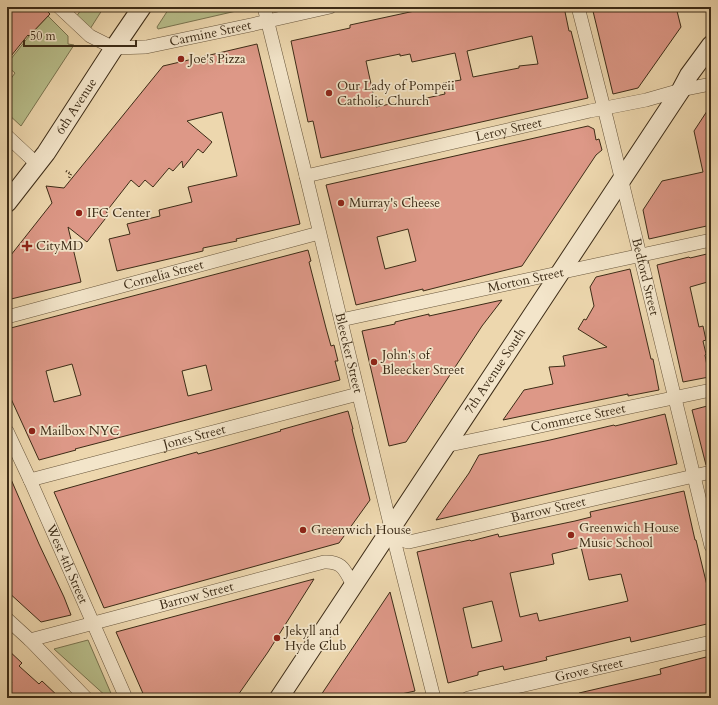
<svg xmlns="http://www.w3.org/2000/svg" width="718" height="705" font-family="Cardo,serif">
<rect width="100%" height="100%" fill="#edd7ae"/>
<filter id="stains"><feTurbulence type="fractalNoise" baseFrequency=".005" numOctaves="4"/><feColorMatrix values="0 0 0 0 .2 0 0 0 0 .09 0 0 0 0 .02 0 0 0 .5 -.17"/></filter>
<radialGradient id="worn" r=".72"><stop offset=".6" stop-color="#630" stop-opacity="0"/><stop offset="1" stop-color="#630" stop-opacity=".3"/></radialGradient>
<g fill="#b8be8b" stroke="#7a7551">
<path d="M83 7H104L90 29 76 17Z"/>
<path d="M170 7H249L245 9 158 29 157 27Z"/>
<path d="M48 16 68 36V44L74 45 21 126 7 113V84L15 73 7 66V64L29 36Z"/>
<path d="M88 640 113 698H108L54 649Z"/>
</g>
<g fill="#dd9887" stroke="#3d2c17" fill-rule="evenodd">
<path d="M7 7H43L50 14 29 36 28 35 7 61Z"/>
<path d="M433 7H564L569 31H571L588 98 321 158 313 121 308 122 291 41 350 28V25ZM532 36 538 64 519 66V68L473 77 467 51ZM455 53 461 80 443 83 445 94 404 103V101L376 107 366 61 400 54V56L410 54 412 62Z"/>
<path d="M592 7H676L681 27 638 88 613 94Z"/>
<path d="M257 44 300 224 236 239 237 241 203 248V251L117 271 109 239 130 234 127 224 160 216 159 210 192 202 188 187 237 176 222 112 187 121 212 142 203 153 198 149 183 168 182 161 173 171 169 168 153 187 145 180 139 187 131 180 106 212 109 214 87 242 68 227 81 282 7 300V260L52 203 46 186 64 188 163 66Z"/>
<path d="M711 105V225L649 239 643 210 662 181 703 172 694 131Z"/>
<path d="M588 126 594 129 596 140 599 139 602 150 596 155 522 266 423 291V289L406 293 356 305 326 185ZM408 229 416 261 385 269 377 237Z"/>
<path d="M308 250 311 261 309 262 326 328 331 346 334 345 338 361H335L340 380 75 449 76 450 39 460 7 390V329ZM72 364 81 395 54 402 46 371ZM206 365 212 390 188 396 182 371Z"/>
<path d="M711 253V281L690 287 699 327 703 326 706 340 703 341 706 354 705 355 709 377 683 382 657 265 689 257 690 258Z"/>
<path d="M630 269 651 359H653L659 390 628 396V394L503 420 524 390 553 384 549 367 565 366 563 356 607 347 578 329 584 319 586 320 594 306 590 287 596 277Z"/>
<path d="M502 300 482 326 406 442 389 446 362 331 395 324V322L429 314V316Z"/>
<path d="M711 405V464L706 465 692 410Z"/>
<path d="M348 411 353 429H352L370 500 339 543 104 608 54 492 197 452 198 454 231 445 281 431 280 430Z"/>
<path d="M665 414 677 464 436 520 469 473 479 455 550 440 614 425 615 426Z"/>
<path d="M7 470 39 544 64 597 71 615 41 622 7 591Z"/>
<path d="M684 491 695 540H696L711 602V623L631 642 630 637 546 657 547 660 504 670 503 666 478 672V675L448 683 417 552 470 540 471 541 498 534 499 537 575 521 591 517 590 512ZM581 547 589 580 621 574 628 601 539 621 537 613 520 617 510 573 554 564 552 554ZM492 601 502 641 472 648 463 608Z"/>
<path d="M314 579 268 652 236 698H145L116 632Z"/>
<path d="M390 592 415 691 383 698H319Z"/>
<path d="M7 649 22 663 19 666 39 684 42 681 60 698H7V688L12 682 7 678Z"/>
<path d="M706 657 707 660 711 659V696L701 698H580L579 693 661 674 660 669Z"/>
</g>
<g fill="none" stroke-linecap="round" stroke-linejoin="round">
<g stroke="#69573d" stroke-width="14">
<g id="minor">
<path id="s1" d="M59 7 90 36 114 48 146 47 255 24 330 7"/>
<path id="s2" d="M264 7 306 176 391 528 434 698"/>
<path id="s3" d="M578 7 607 120 711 546"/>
<path d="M7 136 37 164"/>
<path id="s4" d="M306 176 590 111 646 100 681 90 711 84"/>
<path id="s5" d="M7 317 319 233"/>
<path id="s6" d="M341 320 711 240"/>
<path id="s7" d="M7 431 30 480 126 698"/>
<path id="s8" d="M445 446 711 390"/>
<path id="s9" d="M30 480 358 394"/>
<path id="s10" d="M392 529C397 535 401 541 409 542L711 472"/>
<path d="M7 619 30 640 86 698"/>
<path id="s11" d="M30 640 324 562C343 561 345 571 353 585"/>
<path id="s12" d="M468 698 711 642"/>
</g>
</g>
<g stroke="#3d2c17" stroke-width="20">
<g id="secondary">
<path id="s13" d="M7 203 46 153 114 48 142 7"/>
<path id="s14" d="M279 698 671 105 681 90 689 75 711 45"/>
</g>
</g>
<path stroke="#3d2c17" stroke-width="2.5" stroke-dasharray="1 2" stroke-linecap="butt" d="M66 171 71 174 69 178"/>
<use href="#minor" stroke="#f3e5ca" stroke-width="13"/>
<use href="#secondary" stroke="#f3e5ca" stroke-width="18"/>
</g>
<g fill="#8f2418" stroke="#f3e5ca" stroke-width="1.5">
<circle cx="181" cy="59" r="4"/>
<circle cx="329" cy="93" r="4"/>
<circle cx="341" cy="203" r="4"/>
<circle cx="79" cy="213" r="4"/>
<path d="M25 240h4v4h4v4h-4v4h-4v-4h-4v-4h4z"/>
<circle cx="374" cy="362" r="4"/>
<circle cx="32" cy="431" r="4"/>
<circle cx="303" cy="530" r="4"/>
<circle cx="571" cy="535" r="4"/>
<circle cx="277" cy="638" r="4"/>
</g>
<g text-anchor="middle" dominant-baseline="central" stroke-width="3.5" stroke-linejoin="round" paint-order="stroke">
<g font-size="13" fill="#3d2c17" stroke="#f3e5ca">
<text stroke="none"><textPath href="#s1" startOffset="167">Carmine Street</textPath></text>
<text stroke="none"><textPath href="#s13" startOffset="119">6th Avenue</textPath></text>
<text stroke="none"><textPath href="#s4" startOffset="208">Leroy Street</textPath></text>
<text stroke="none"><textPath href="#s5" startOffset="162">Cornelia Street</textPath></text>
<text stroke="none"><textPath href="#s3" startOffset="278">Bedford Street</textPath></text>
<text stroke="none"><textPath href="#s6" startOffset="189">Morton Street</textPath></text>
<text stroke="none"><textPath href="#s2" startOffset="356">Bleecker Street</textPath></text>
<text stroke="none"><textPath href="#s14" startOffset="392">7th Avenue South</textPath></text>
<text stroke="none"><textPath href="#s8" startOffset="136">Commerce Street</textPath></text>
<text stroke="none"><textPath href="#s9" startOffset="170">Jones Street</textPath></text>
<text stroke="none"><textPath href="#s10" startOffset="165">Barrow Street</textPath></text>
<text stroke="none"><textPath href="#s7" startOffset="146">West 4th Street</textPath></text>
<text stroke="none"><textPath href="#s11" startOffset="172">Barrow Street</textPath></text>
<text stroke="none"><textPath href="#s12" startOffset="124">Grove Street</textPath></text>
</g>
<g font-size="13" fill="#3d2c17" stroke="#f3e5ca" text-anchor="start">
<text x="189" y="59">Joe's Pizza</text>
<text x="337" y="86">Our Lady of Pompeii<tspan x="337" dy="15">Catholic Church</tspan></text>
<text x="349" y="203">Murray's Cheese</text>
<text x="87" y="213">IFC Center</text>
<text x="36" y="246">CityMD</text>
<text x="382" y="355">John's of<tspan x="382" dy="15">Bleecker Street</tspan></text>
<text x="40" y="431">Mailbox NYC</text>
<text x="579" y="528">Greenwich House<tspan x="579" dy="15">Music School</tspan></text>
<text x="311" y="530">Greenwich House</text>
<text x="285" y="631">Jekyll and<tspan x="285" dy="15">Hyde Club</tspan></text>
</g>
</g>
<rect width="718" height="705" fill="none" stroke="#edd7ae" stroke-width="24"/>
<rect x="8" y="8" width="702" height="689" fill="none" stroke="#3d2c17" stroke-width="2"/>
<rect x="12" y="12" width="694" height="681" fill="none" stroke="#3d2c17"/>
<path d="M24 40v6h112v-6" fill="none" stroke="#3d2c17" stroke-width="2"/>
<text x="30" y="40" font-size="12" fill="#3d2c17" stroke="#f3e5ca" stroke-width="3" paint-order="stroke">50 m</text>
<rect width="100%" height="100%" filter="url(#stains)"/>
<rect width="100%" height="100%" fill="url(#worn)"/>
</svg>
